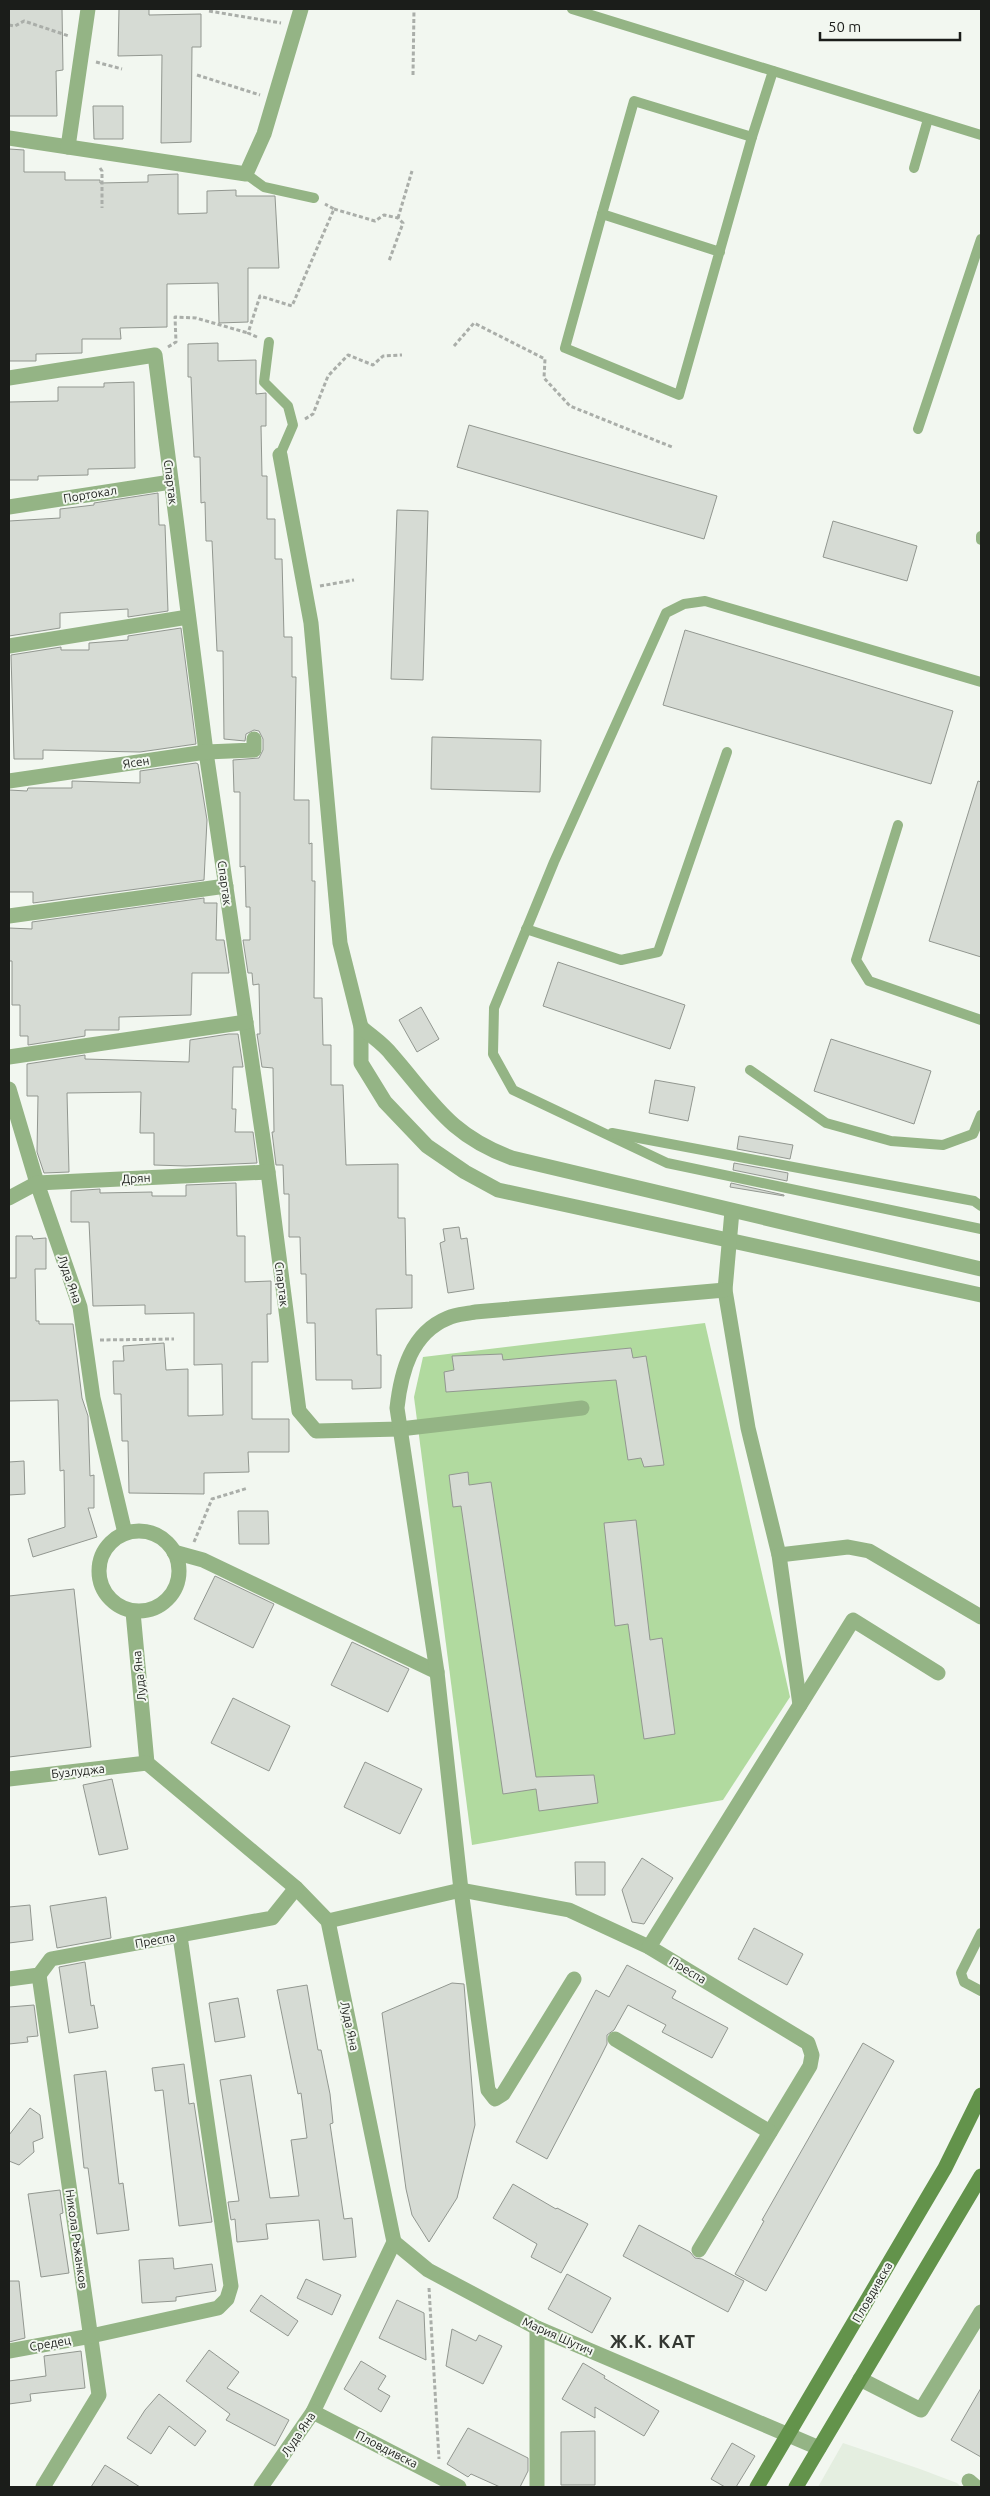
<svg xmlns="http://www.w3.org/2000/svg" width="990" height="2496" font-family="Ubuntu,sans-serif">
<rect width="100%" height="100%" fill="#f2f7f0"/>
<path fill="#e4eee0" d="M843 2443 920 2469 957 2483 961 2487H818Z"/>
<path fill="#b1da9f" d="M705 1323 790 1697 723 1800 472 1845 414 1397 423 1357Z"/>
<g fill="#d6dbd4" stroke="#929790">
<path d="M9 9H62L63 70 56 71 57 116H9Z"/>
<path d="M119 9H149V15L201 14V47H192L191 142 161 143 162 55 118 56Z"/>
<path d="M93 106H123V139H94Z"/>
<path d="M9 149 24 150V172H65V180H100V183L148 182V175L178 174V214L207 213V191L236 190V196H275L279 268H248V322L219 323 218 283 167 284V327L120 328 121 339H82V353L36 354V361H9Z"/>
<path d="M218 343V361L256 360V394L266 393V426H261L262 476H267V519H275V559H282L284 637H292V677H296L294 800H309V844L312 843V881H315L314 998H322L323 1045H331V1085H343L346 1165 398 1164V1218H405L406 1275H412V1308L376 1309 377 1355H381V1388L352 1389V1380H316L315 1323H307L306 1274H301L300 1237H289V1194H284L283 1165H276L272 1132H274L273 1068 262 1067 257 1034H260L259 984 253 985 252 973H248L243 940H250V907H246L245 866 240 867V792H234L233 760 259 758 263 750V739L259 731 254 730 246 734 245 741 224 739 223 651H217L212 541H206L205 502 201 503 200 457H194L191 377H188V344Z"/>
<path d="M134 382 135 468 88 469V475L38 476V480H9V402L58 401V387H104V383Z"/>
<path d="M469 425 717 496 704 539 457 467Z"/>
<path d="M158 493 159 525H165L168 611 128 617V609L60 613V628L9 636V521L60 518V509L94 505V503Z"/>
<path d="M397 510 428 511 423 680 391 679Z"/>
<path d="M833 521 917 546 907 581 823 557Z"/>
<path d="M181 628 196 744 140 752 43 750V759H14L11 655 61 647V650H89V643L128 640V636Z"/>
<path d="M685 630 953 711 931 784 663 705Z"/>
<path d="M432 737 541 740 540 792 431 789Z"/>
<path d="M196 763 198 764 207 820 204 880 33 903V892H9V790L27 791 28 788H72V781L140 783V771Z"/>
<path d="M978 781 981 782V957L929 941Z"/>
<path d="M204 898V903H217L216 940H224L229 973H192L191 1015 119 1017V1030H85V1036L28 1045V1036H20V1005H12V961H9V928L32 929V922Z"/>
<path d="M558 962 685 1005 670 1049 543 1006Z"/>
<path d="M421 1007 439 1039 417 1052 399 1020Z"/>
<path d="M229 1034H238L243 1067H233L232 1109H236L235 1132H253L257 1163 186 1166 154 1165V1133H140L141 1092 67 1093 69 1172 44 1173 37 1152 38 1096H27V1064L85 1055V1059L189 1062 190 1040Z"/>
<path d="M831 1039 931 1071 914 1124 814 1091Z"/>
<path d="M655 1080 695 1087 688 1121 649 1113Z"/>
<path d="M739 1136 793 1145 790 1159 737 1149Z"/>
<path d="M734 1163 788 1173 787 1181 733 1170Z"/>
<path d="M236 1183 237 1236H245V1282L271 1281V1314H267L268 1362H252V1419H289V1452H248L249 1472 204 1473V1494L129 1493 128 1441H122L121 1394H114L113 1361H124L123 1346 164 1343 166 1370 188 1369V1416L223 1415 222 1364 194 1365V1313L145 1314V1305L93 1306 89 1222H71V1191L100 1189V1193L152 1192V1196H186V1185Z"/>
<path d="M731 1183 784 1195V1196L730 1187Z"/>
<path d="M459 1227 461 1239 467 1238 474 1289 448 1293 440 1243 445 1241 443 1229Z"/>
<path d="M16 1236H32L33 1239 46 1238V1269H35L36 1321H39V1324H73L82 1398 88 1416 90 1476 94 1475V1508H88L97 1537 33 1557 28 1539 65 1527 64 1470 60 1471 58 1400 9 1401V1278H16Z"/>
<path d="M631 1348 633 1358 646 1356 664 1465 644 1467 641 1458 628 1460 616 1380 446 1392 444 1372 454 1370 452 1356 502 1354 503 1360Z"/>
<path d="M24 1461 25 1494 9 1495V1462Z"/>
<path d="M468 1472 469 1485 491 1482 536 1777 594 1775 598 1803 539 1811 536 1789 503 1794 461 1506 453 1507 449 1475Z"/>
<path d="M238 1511H268L269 1544H239Z"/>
<path d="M636 1520 650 1640 662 1638 675 1734 644 1739 628 1624 615 1626 604 1523Z"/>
<path d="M215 1576 274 1604 253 1648 194 1619Z"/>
<path d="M74 1589 91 1747 9 1757V1596Z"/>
<path d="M352 1642 409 1669 388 1712 331 1685Z"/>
<path d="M233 1698 290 1726 269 1771 211 1743Z"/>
<path d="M365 1762 422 1789 400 1834 344 1807Z"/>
<path d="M112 1779 128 1849 99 1855 83 1785Z"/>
<path d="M642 1858 673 1878 644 1924 632 1922 622 1890Z"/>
<path d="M575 1862H605V1895H576Z"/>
<path d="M106 1897 111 1938 57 1948 50 1906Z"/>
<path d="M30 1905 33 1940 9 1943V1907Z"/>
<path d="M754 1928 803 1954 787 1985 738 1959Z"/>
<path d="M85 1962 91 2006 94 2005 98 2028 69 2033 59 1967Z"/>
<path d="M627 1965 676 1991 672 1998 728 2028 712 2058 662 2032 666 2025 628 2005 614 2030 607 2035V2044L600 2058 547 2159 516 2142 596 1990 609 1997Z"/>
<path d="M452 1983 464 1984 475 2125 457 2198 429 2242 412 2215 406 2189 382 2013Z"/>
<path d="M307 1985 318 2050H321L330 2094 333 2123 330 2124 344 2219 352 2218 356 2257 323 2260 319 2220 266 2224 268 2239 237 2242 235 2219 231 2220 228 2202 239 2201 220 2080 251 2075 270 2198 299 2196 291 2140 307 2138 301 2093 298 2094 277 1990Z"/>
<path d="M238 1998 245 2037 215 2042 209 2003Z"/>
<path d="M34 2005 38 2036 27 2037 28 2042 9 2044V2007Z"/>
<path d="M863 2043 894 2061 766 2291 735 2274 764 2221 762 2220Z"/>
<path d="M184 2064 189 2104 194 2103 212 2222 179 2226 163 2090 155 2091 152 2068Z"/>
<path d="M106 2071 119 2184 123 2183 129 2230 97 2234 88 2168H84L74 2075Z"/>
<path d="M30 2108 40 2115 43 2138 33 2142 34 2152 19 2165 9 2161V2135Z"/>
<path d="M513 2184 556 2209 557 2208 588 2224 561 2273 531 2257 537 2244 493 2218Z"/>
<path d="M60 2190 63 2213 60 2214 69 2273 41 2277 28 2194Z"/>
<path d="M639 2225 690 2252 695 2258 702 2259 744 2281 728 2312 623 2256Z"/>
<path d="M173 2258 174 2269 212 2264 216 2291 176 2297V2301L142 2303 139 2260Z"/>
<path d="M567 2274 611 2298 592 2333 548 2309Z"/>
<path d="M306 2279 341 2295 332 2315 297 2298Z"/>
<path d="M9 2281H19L25 2338 9 2342Z"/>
<path d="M261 2295 298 2321 288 2336 250 2311Z"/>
<path d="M397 2300 424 2313 426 2360 379 2338Z"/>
<path d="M452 2329 476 2341 479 2335 502 2346 483 2384 446 2366Z"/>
<path d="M209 2350 239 2372 227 2388 289 2420 275 2446 226 2420 230 2414 186 2381Z"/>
<path d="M81 2351 85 2388 30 2394 31 2401 9 2404V2381L46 2376 44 2356Z"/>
<path d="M361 2361 386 2376 378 2389 390 2396 381 2412 344 2389Z"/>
<path d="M583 2363 605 2376 604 2378 659 2411 644 2436 595 2407V2418L562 2399Z"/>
<path d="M981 2388V2457L951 2440Z"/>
<path d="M159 2394 206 2431 195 2446 169 2426 151 2454 127 2438 145 2410Z"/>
<path d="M468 2428 528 2458V2471L520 2487H500L471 2474 468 2477 447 2464Z"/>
<path d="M595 2431V2485H561V2432Z"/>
<path d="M732 2443 755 2456 736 2487H725L711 2479Z"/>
<path d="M105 2465 140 2487H91Z"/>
</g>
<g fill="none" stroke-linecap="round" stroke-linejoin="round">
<g stroke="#aaaea9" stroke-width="3" stroke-dasharray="4 2.5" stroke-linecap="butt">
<path d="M209 11 281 23"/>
<path d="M9 25 15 26 24 21 69 36"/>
<path d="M96 62 122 69"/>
<path d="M197 75 260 95"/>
<path d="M413 75 414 9"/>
<path d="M100 168 102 171V208"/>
<path d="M334 209 375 221 384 215 398 218 403 223 389 261"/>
<path d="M398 218 412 171"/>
<path d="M257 337 248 333 260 296 292 306 334 209 325 204"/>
<path d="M454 346 474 323 545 359 544 378 570 406 672 447"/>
<path d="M168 347 176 342 175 317 196 318 248 333"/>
<path d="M305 419 313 414 328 376 348 355 373 365 383 356 402 355"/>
<path d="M320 586 354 580"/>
<path d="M100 1340 174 1339"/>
<path d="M194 1542 212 1499 248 1488"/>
<path d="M429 2288 439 2459"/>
</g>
<g stroke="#94b485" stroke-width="10">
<path d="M572 9 981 135"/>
<path d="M914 168 928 119"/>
<path d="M246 174 264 187 314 198"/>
<path d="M602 214 634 101 752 137"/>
<path d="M720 252 602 214 565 348 679 395 752 137 773 71"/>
<path d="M269 342 264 382 288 406 293 425 280 455"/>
<path d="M918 429 981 239"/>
<path d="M981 536V540"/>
<path d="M981 682 705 601 684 604 666 613 554 862 494 1008 493 1054 513 1090 667 1163 981 1229"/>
<path d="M898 825 856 960 869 981 981 1020"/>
<path d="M526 929 621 960 658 952 727 752"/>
<path d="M750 1070 826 1123 891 1141 943 1145 973 1134 981 1115"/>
<path d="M612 1133 974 1201 981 1206"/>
<path d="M981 1933 961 1973 964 1982 981 1991"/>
</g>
<g stroke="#94b485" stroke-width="15">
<path d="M9 138 246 174 264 134 301 9"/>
<path d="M68 147 88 9"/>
<path d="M9 378 155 355 206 752 268 1172 299 1411 316 1431 400 1429 582 1408"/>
<path d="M280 455 311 623 340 943 361 1027V1063L385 1102 427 1146 465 1172 498 1190 981 1295"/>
<path d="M9 507 171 482"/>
<path d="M9 646 188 617"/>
<path d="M9 781 206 752 254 750V739"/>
<path d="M9 916 226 886"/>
<path d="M361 1027C371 1036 384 1044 392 1055 433 1102 449 1135 512 1158L981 1269"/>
<path d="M9 1057 246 1022"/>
<path d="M9 1089 37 1183 80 1307 93 1398 125 1533"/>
<path d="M9 1198 37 1183 268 1172"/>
<path d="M732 1211 725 1290 748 1428 779 1555 800 1705"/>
<circle cx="139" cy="1571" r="40"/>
<path d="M174 1552 203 1560 437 1672"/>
<path d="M779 1555 848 1547 869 1551 981 1617"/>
<path d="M133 1612 147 1763 296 1888 328 1921 394 2242 313 2412 261 2487"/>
<path d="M9 1779 147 1763"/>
<path d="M328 1921 461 1890 569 1910 649 1947 808 2043 812 2055 810 2066 699 2250"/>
<path d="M649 1947 853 1620 938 1673"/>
<path d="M39 1975 99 2395 43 2487"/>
<path d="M9 1979 39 1975 51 1959 272 1918 296 1888"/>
<path d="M574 1979 503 2094 495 2099 488 2090 461 1890 437 1672 397 1408C401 1372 411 1333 448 1318 456 1314 467 1314 475 1312L725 1290"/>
<path d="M615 2039 770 2132"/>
<path d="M394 2242 428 2270 537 2328 819 2448"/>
<path d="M537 2328V2487"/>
<path d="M9 2351 91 2336 218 2308 227 2299 231 2286 180 1936"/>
<path d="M860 2379 921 2410 981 2312"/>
<path d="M313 2412 459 2487"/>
<path d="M969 2481 976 2487"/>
</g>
<g stroke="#63934b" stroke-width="15">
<path d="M757 2487 945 2168 981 2095"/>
<path d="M796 2487 981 2176"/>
</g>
</g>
<g text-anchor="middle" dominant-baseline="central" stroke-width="4" stroke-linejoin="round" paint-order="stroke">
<g font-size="12" fill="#1b1d1a" stroke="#f2f7f0">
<text transform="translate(171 482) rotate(83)">Спартак</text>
<text transform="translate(90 494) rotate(-9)">Портокал</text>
<text transform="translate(136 762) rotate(-9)">Ясен</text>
<text transform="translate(225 883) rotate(82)">Спартак</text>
<text transform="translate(136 1178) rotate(-3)">Дрян</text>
<text transform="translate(70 1279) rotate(71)">Луда Яна</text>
<text transform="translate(282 1284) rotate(83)">Спартак</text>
<text transform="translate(139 1676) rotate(-96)">Луда Яна</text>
<text transform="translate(78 1771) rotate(-6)">Бузлуджа</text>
<text transform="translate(155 1940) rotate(-10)">Преспа</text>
<text transform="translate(688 1970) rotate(31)">Преспа</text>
<text transform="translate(350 2026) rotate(78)">Луда Яна</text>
<text transform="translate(77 2239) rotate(82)">Никола Ръжанков</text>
<text transform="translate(872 2292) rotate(-60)">Пловдивска</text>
<text transform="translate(558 2336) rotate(24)">Мария Шутич</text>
<text transform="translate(50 2343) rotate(-10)">Средец</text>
<text transform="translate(298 2434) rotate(-56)">Луда Яна</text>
<text transform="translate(387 2449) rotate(27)">Пловдивска</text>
</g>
<g font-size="18" font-weight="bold" letter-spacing="1" fill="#333731" stroke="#f2f7f0">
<text x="653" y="2341">Ж.К. КАТ</text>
</g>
</g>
<rect width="990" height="2496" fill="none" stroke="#1b1d1a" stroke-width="20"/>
<path d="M820 32v8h140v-8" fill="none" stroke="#1b1d1a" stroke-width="2.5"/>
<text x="828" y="32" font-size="15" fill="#1b1d1a" stroke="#f2f7f0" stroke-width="4" paint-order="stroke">50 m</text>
</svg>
